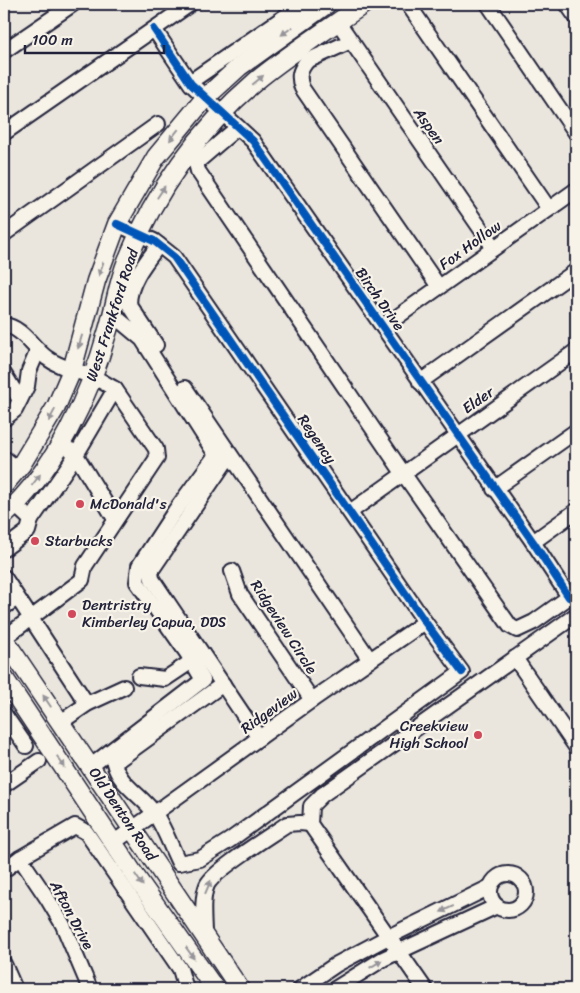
<svg xmlns="http://www.w3.org/2000/svg" width="580" height="993" font-family="Sriracha,sans-serif">
<rect width="100%" height="100%" fill="#eae6de"/>
<filter id="ink" filterUnits="userSpaceOnUse"><feTurbulence type="fractalNoise" baseFrequency=".02" numOctaves="2"/><feDisplacementMap in="SourceGraphic" scale="10" xChannelSelector="R" yChannelSelector="G"/><feConvolveMatrix kernelMatrix="1 2 1 2 8 2 1 2 1" color-interpolation-filters="sRGB"/></filter>
<g filter="url(#ink)">
<g fill="none" stroke-linecap="round" stroke-linejoin="round">
<g stroke="#22223b" stroke-width="18">
<g id="minor">
<path d="M408 4 549 209"/>
<path d="M488 4 576 133"/>
<path d="M567 4 576 17"/>
<path d="M338 22 494 248"/>
<path d="M154 29 191 84 253 141 533 542 569 597"/>
<path d="M351 41 307 61C299 71 298 77 302 88L439 287"/>
<path d="M4 51 73 4"/>
<path d="M190 82 303 4"/>
<path d="M238 127 196 163 198 171 403 473 510 626 517 630 534 622 576 592"/>
<path d="M4 133 190 4"/>
<path d="M117 224 154 241 174 257 425 622 462 672 230 840 200 859 179 863C171 847 165 829 155 814 143 796 119 785 114 763L223 684"/>
<path d="M4 234 158 124"/>
<path d="M4 325C22 327 33 348 47 358 60 368 76 370 91 376 99 379 107 385 115 389L76 455 115 519"/>
<path d="M383 327 576 190"/>
<path d="M156 345 129 304C129 282 146 262 159 245"/>
<path d="M4 374 20 400"/>
<path d="M420 382 576 271"/>
<path d="M185 388 370 660"/>
<path d="M4 419 15 410 27 386 29 371 38 350"/>
<path d="M230 455 151 571 152 579 259 738"/>
<path d="M4 458 18 469"/>
<path d="M494 489 576 431"/>
<path d="M350 512 576 351"/>
<path d="M31 520 76 455 71 450"/>
<path d="M533 542 576 511"/>
<path d="M4 549 28 531 31 520 15 505"/>
<path d="M232 571 240 594 312 700"/>
<path d="M4 577 87 704"/>
<path d="M4 607 17 598"/>
<path d="M4 638 82 580 85 566 157 458 156 449 115 389"/>
<path d="M515 658 576 747"/>
<path d="M139 676 165 679 192 661"/>
<path d="M4 714 26 746"/>
<path d="M61 722 87 704 124 687"/>
<path d="M91 766 203 680 187 653 137 582 139 566 175 511 216 455 142 339 112 314"/>
<path d="M4 785 39 761"/>
<path d="M113 843 312 700 425 622"/>
<path d="M20 858 47 898 63 925 90 989"/>
<path d="M4 870 20 858 75 826 86 832 180 969 186 989"/>
<circle cx="508" cy="892" r="18"/>
<path d="M204 935C204 919 201 900 207 885 214 870 270 836 287 824L300 823 310 824"/>
<path d="M4 964 15 989"/>
<path d="M300 989 337 964 388 937 490 887"/>
<path d="M335 989 383 959 497 906"/>
<path d="M425 989 310 824 311 806 322 795 576 615"/>
</g>
</g>
<g stroke="#22223b" stroke-width="21">
<g id="major">
<path d="M4 485 21 465 56 407 72 370 96 281 117 224 156 157 205 98 239 67 327 4"/>
<path d="M4 516C56 468 89 398 108 330 115 307 118 283 127 261 155 191 199 130 256 81 290 53 328 29 364 4"/>
<path d="M4 639 240 989"/>
<path d="M4 678 138 880 215 989"/>
</g>
</g>
<use href="#minor" stroke="#f7f3e8" stroke-width="14"/>
<use href="#major" stroke="#f7f3e8" stroke-width="18"/>
<g stroke="#f7f3e8" stroke-width="11">
<g id="cycleway">
<path d="M154 29 191 84 253 141 533 542 569 597"/>
<path d="M117 224 154 241 174 257 425 622 462 672"/>
</g>
</g>
<use href="#cycleway" stroke="#0057b8" stroke-width="8"/>
</g>
<defs><path id="oneway-solid" d="M-6-.8H1V-3.2L6.5 0L1 3.2V.8H-6Z" transform="scale(1.25)"/></defs>
<g fill="#97959a">
<use href="#oneway-solid" transform="translate(287 31) rotate(145)"/>
<use href="#oneway-solid" transform="translate(258 80) rotate(-40)"/>
<use href="#oneway-solid" transform="translate(174 135) rotate(128)"/>
<use href="#oneway-solid" transform="translate(161 192) rotate(-57)"/>
<use href="#oneway-solid" transform="translate(101 269) rotate(109)"/>
<use href="#oneway-solid" transform="translate(80 342) rotate(107)"/>
<use href="#oneway-solid" transform="translate(52 415) rotate(118)"/>
<use href="#oneway-solid" transform="translate(36 480) rotate(-53)"/>
<use href="#oneway-solid" transform="translate(47 701) rotate(-124)"/>
<use href="#oneway-solid" transform="translate(61 762) rotate(56)"/>
<use href="#oneway-solid" transform="translate(139 880) rotate(56)"/>
<use href="#oneway-solid" transform="translate(208 887) rotate(-67)"/>
<use href="#oneway-solid" transform="translate(447 909) rotate(155)"/>
<use href="#oneway-solid" transform="translate(190 953) rotate(55)"/>
<use href="#oneway-solid" transform="translate(376 964) rotate(-31)"/>
</g>
</g>
<g fill="#d1495b" stroke="#f7f3e8" stroke-width="2">
<circle cx="80" cy="504" r="5"/>
<circle cx="35" cy="541" r="5"/>
<circle cx="72" cy="614" r="5"/>
<circle cx="478" cy="735" r="5"/>
</g>
<g text-anchor="middle" dominant-baseline="central" stroke-width="4.5" stroke-linejoin="round" paint-order="stroke">
<g font-size="15" fill="#22223b" stroke="#f7f3e8">
<text transform="translate(429 126) rotate(55)">Aspen</text>
<text transform="translate(470 245) rotate(-36)">Fox Hollow</text>
<text transform="translate(380 299) rotate(55)">Birch Drive</text>
<text transform="translate(112 315) rotate(-72)">West Frankford Road</text>
<text transform="translate(478 400) rotate(-35)">Elder</text>
<text transform="translate(317 439) rotate(56)">Regency</text>
<text transform="translate(284 627) rotate(57)">Ridgeview Circle</text>
<text transform="translate(269 711) rotate(-36)">Ridgeview</text>
<text transform="translate(123 814) rotate(56)">Old Denton Road</text>
<text transform="translate(72 915) rotate(62)">Afton Drive</text>
</g>
<g font-size="15" fill="#22223b" stroke="#f7f3e8" text-anchor="start">
<text x="90" y="504">McDonald's</text>
<text x="45" y="541">Starbucks</text>
<text x="82" y="605">Dentristry<tspan x="82" dy="17">Kimberley Capua, DDS</tspan></text>
<text x="468" y="726" text-anchor="end">Creekview<tspan x="468" dy="17">High School</tspan></text>
</g>
</g>
<rect width="580" height="993" fill="none" stroke="#f7f3e8" stroke-width="20"/>
<rect x="10" y="10" width="560" height="973" fill="none" stroke="#22223b" stroke-width="2" filter="url(#ink)"/>
<path d="M25 45v8h139v-8" fill="none" stroke="#22223b" stroke-width="2.5"/>
<text x="32" y="45" font-size="15" fill="#22223b" stroke="#f7f3e8" stroke-width="4" paint-order="stroke">100 m</text>
</svg>
